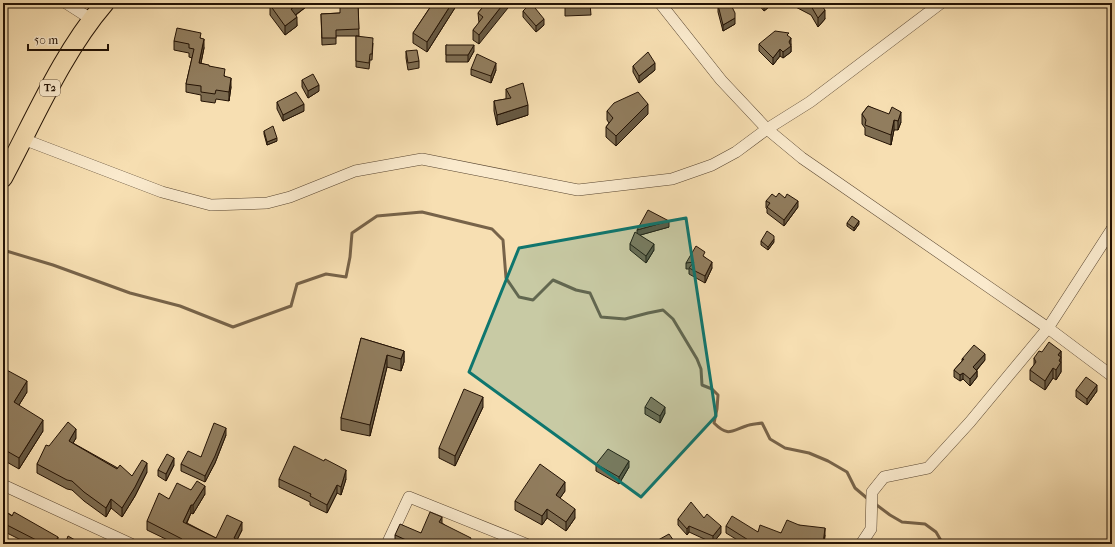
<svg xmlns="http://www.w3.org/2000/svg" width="1115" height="547" font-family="'IM FELL French Canon',serif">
<rect width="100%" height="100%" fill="#f7dfb2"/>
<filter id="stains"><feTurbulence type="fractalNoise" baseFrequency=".005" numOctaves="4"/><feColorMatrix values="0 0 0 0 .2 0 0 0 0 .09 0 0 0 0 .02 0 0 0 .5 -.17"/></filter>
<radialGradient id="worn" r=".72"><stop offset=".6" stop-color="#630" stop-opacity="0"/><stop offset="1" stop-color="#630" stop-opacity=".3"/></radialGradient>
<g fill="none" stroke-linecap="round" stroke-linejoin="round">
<g stroke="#776349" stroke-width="3">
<path d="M3 250 53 265 130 293 180 306 233 327 291 306 297 284 326 274 346 277 350 257 352 233 377 216 422 212 492 229 503 240 506 278 519 297 533 300 553 280 576 290 590 293 601 317 625 319 648 313 663 310 673 319 697 359 701 369 702 385 712 389 718 395 717 409 714 423C728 437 731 431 746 426 751 424 757 424 762 423L770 439 785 448 809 453 828 461 847 472 855 488 868 499"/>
<path d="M874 503 890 515 902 522 925 524 936 532 943 544"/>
</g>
<g stroke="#584530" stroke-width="12">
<g id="minor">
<path d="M66 3 91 19"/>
<path d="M941 3 810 102 767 129 802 158 1048 328 1112 376"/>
<path d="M23 139 162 192 211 205 267 203 290 197 355 171 422 159 578 190 672 179 712 165 736 152 767 129 721 80 660 3"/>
<path d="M3 485 131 544"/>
<path d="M387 544 409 497 526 544"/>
<path d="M861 544 871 529 872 492 884 477 928 468 970 422 1048 328 1112 229"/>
</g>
</g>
<g stroke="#231204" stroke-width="20">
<path id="trunk" d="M3 178C34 120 62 53 105 3"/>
</g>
<use href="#minor" stroke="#faeacd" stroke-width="11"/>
<use href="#trunk" stroke="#f7dfb2" stroke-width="18"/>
</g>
<g fill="#7d6c51" stroke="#231204">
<path d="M306 3V7L296 15 297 26 285 35 270 15V5Z"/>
<path d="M433 3H458L427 52 413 43V33Z"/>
<path d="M486 3 479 44 473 40V30L479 23 478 13Z"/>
<path d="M565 3H590L591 15 565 16Z"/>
<path d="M757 3H774L764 11Z"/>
<path d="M788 3H820L825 19 818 27 811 15Z"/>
<path d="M350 4H358L359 36H336V44L322 45 321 14 340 13Z"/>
<path d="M718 5 735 24 723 31 718 12Z"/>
<path d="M523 11 544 25 536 32 523 17Z"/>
<path d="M356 36 373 43 372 60H370L369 69 356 67Z"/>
<path d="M789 37 791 45V52L783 58 780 56 773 65 759 51V44Z"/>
<path d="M201 38 204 48 201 63 209 66 225 76 231 87 229 101 216 99 215 103 201 101V95L186 92V84L192 58 189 57V53L174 50V41Z"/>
<path d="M446 45 474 51 468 62H446Z"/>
<path d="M406 51 419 61V68L408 70 406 58Z"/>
<path d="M633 66 655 70 639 83 633 72Z"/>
<path d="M471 69 496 70 491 83 471 75Z"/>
<path d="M302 80 319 91 308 98 302 87Z"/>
<path d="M506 89 528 115 497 125 494 111V101L506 99Z"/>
<path d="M277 102 304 111 283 121 277 109Z"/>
<path d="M868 106 901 122 898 130H894L891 145 865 135V128L862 124V114Z"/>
<path d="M607 111 648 114 616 146 606 137V127L609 123 607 120Z"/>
<path d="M264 131 277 141 267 145 264 134Z"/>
<path d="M776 197 785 198 798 207 784 226 767 213V209L766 208V201Z"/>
<path d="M847 223 859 224 854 231 847 226Z"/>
<path d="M669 227 640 235 654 250 646 263 630 250V244L637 233Z"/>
<path d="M761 241 774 242 768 250 761 245Z"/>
<path d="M705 257 712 268 705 283 689 274V269H686V263Z"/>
<path d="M361 338 404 351V362L401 371 387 367 370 436 341 430V418Z"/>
<path d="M1061 351V372L1056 380 1053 378 1045 390 1030 380V370L1034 365V358Z"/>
<path d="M962 359 985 360 977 370V377L970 386 963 379 960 381 954 377V370L962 361Z"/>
<path d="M3 368 27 392 19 405 43 431 19 469 5 461 4 463H3Z"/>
<path d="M1076 390 1097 391 1087 405 1076 397Z"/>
<path d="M483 407 455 466 439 458V448Z"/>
<path d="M645 407 665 413 660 423 645 414Z"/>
<path d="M226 435 215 463 205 482 181 471V464L201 457Z"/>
<path d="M76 438 73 443 132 476 147 472 135 496 122 517 111 508 106 517 84 501 72 490 67 489 37 473V464L49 446Z"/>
<path d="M596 464 629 467 619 484 596 471Z"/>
<path d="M174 465 166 481 158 476V470Z"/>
<path d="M279 479H346L341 495 337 493 327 513 310 505V502L279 487Z"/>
<path d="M191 490 205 494 193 514 191 513 187 523 216 538 242 530 237 540 245 544H176L147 530V521L169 499Z"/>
<path d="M565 491 560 498 575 518 566 531 547 518 542 525 515 510V501Z"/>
<path d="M3 510 58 544H29L3 531Z"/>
<path d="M704 518 721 533 713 543 689 532 687 535 678 525V519Z"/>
<path d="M442 523 471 544H395V535L421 533Z"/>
<path d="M799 525 825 535 824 544H744L726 533V526L758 532 781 533Z"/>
</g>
<g fill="#665842" stroke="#231204">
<path d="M299 3H306V7L291 18V9Z"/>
<path d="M452 3H458L427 52V42Z"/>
<path d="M504 3H512L479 44V35Z"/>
<path d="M764 3H774L764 11Z"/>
<path d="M825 10V19L818 27V18Z"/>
<path d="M297 17V26L285 35V26Z"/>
<path d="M735 18V24L723 31V25Z"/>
<path d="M544 19V25L536 32V26Z"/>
<path d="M791 38V45L790 46H791V52L783 58V52Z"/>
<path d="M204 39V48L199 72V63Z"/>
<path d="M474 45V51L468 62V55Z"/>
<path d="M780 49V56L773 65V58Z"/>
<path d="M496 63V70L491 83V76Z"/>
<path d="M655 63V70L639 83V76Z"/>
<path d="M231 78V87L229 101V92Z"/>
<path d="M319 85V91L308 98V91Z"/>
<path d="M304 104V111L283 121V115Z"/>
<path d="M648 104V114L616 146V136Z"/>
<path d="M528 105V115L497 125V115Z"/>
<path d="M901 112V122L898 130V121Z"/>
<path d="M894 120V130L891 145V135Z"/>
<path d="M277 138V141L267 145V142Z"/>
<path d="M798 201V207L784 226V220Z"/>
<path d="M669 221V227L637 236V230Z"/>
<path d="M859 221V224L854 231V228Z"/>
<path d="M774 239V242L768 250V247Z"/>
<path d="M654 244V250L646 263V256Z"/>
<path d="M712 262V268L705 283V276Z"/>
<path d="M404 351V362L401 371V359Z"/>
<path d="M1061 351V372L1056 380V370L1058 355Z"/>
<path d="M985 354V360L973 374V367Z"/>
<path d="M387 355V367L370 436V425Z"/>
<path d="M1053 368V378L1045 390V381Z"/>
<path d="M977 371V377L970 386V379Z"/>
<path d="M963 373V379L960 381V375Z"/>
<path d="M27 381V392L14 413V402Z"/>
<path d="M1097 385V391L1087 405V399Z"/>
<path d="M483 397V407L455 466V456Z"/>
<path d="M665 407V413L660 423V416Z"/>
<path d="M43 420V431L19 469V458Z"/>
<path d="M226 428V435L215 463 205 482V476Z"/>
<path d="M76 429V438L69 450V441Z"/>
<path d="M5 450V461L4 463V452Z"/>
<path d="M174 458V465L166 481V474Z"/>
<path d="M629 461V467L619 484V477Z"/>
<path d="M147 463V472L135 496 122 517V508Z"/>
<path d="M346 470V479L341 495V487Z"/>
<path d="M565 482V491L556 504V495Z"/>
<path d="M337 485V493L327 513V505Z"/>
<path d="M205 486V494L193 514V505Z"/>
<path d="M111 499V508L106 517V508Z"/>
<path d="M191 505V513L183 530V522Z"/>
<path d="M547 509V518L542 525V516Z"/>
<path d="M575 509V518L566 531V522Z"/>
<path d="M442 517V526L439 522Z"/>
<path d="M242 522V530L235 544 234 538Z"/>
<path d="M689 526V532L687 535V529Z"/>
<path d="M721 526V533L713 543V536Z"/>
<path d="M825 528V535L824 544H823Z"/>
<path d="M58 537V544H54Z"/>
</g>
<g fill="#917d5e" stroke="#231204">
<path d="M273 3H299L291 9 297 17 285 26 270 5Z"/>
<path d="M340 3H350V4H358L359 29 336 30V38H322L321 14 340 13Z"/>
<path d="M433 3H452L427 42 413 33Z"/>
<path d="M486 3H504L479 35 473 30 483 17 478 13Z"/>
<path d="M531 3 544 19 536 26 523 11Z"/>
<path d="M565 3H590L591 5 565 7Z"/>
<path d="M721 3H730L735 13V18L723 25 718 5Z"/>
<path d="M805 3H820L825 10 818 18 811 6Z"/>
<path d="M177 28 201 33 200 38 204 39 199 63 209 65V66L225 69 224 76 231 78 229 92 216 90 215 94 201 92V86L186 84 194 49 189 48V44L174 41Z"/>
<path d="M775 31 789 33 787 35 791 38 789 42 791 46 783 52 780 49 773 58 759 44Z"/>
<path d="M356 36 373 38 372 54H370L369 63 356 61Z"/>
<path d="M446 45H474L468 55H446Z"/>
<path d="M417 50 419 61 408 63 406 51Z"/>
<path d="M648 52 655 63 639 76 633 66Z"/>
<path d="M477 54 496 63 491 76 471 69Z"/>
<path d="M313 74 319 85 308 91 302 80Z"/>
<path d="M523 83 528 105 497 115 494 101 511 98 506 89Z"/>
<path d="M296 92 304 104 283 115 277 102Z"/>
<path d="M638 92 648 104 616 136 606 127 613 118 607 111 614 103Z"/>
<path d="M868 106 889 114 892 107 901 112 898 121 894 120 891 135 865 125 866 120 862 114Z"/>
<path d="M273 126 277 138 267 142 264 131Z"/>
<path d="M779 193 785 198 787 194 798 201 784 220 767 207 770 203 766 201 772 194 776 197Z"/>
<path d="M648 210 669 221 637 230Z"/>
<path d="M852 216 859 221 854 228 847 223Z"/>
<path d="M767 231 774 236V239L768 247 761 241Z"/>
<path d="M635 232 654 244 646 256 630 244Z"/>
<path d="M696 246 705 252 703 256 712 262 705 276 689 268 694 262 686 263Z"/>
<path d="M361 338 404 351 401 359 387 355 370 425 341 418Z"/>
<path d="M1049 342 1061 351 1058 355 1061 357 1059 361 1061 362 1056 370 1053 368 1045 381 1030 370 1036 362 1034 358 1039 351 1042 352Z"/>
<path d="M974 345 985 354 973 367 977 371 970 379 963 373 960 375 954 370 964 359H962Z"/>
<path d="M3 368 27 381 14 402 43 420 19 458 5 450 4 452H3Z"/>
<path d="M1086 377 1097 385 1087 399 1076 390Z"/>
<path d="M464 389 483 397 455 456 439 448Z"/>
<path d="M651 397 665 407 660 416 645 407Z"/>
<path d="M68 422 76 429 69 441 117 469 120 465 132 476 142 460 147 463 135 487 122 508 111 499 106 508 84 492 72 481 67 480 37 464 46 445 49 446Z"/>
<path d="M214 423 226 428 215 456 205 476 181 464 188 451 201 457Z"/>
<path d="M294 446 324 461 325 459 346 470 341 487 337 485 327 505 310 496 311 494 279 479Z"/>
<path d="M608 449 629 461 619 477 596 464Z"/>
<path d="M167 454 174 458 166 474 158 470Z"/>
<path d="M540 464 565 482 556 495 575 509 566 522 547 509 542 516 515 501Z"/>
<path d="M197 481 205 486 193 505H191L183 522 216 538 227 515 242 522 234 538 245 544H183L180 543 182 539 147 521 159 493 169 499 177 483 191 490Z"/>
<path d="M691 502 704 518 707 514 721 526 713 536 689 526 687 529 678 519Z"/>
<path d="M3 510 12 516 14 512 58 537 54 544H44L3 523Z"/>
<path d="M430 512 442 517 439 522 471 538 469 544H405L406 540 395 535 400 524 421 533Z"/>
<path d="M732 516 758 532 760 525 781 533 787 520 799 525 825 528 823 544H804L794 543 793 544H779L771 541 770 544H753V543L726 526Z"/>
<path d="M669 534 674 541 671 544H651Z"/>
<path d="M68 536 82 544H65Z"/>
</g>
<path fill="#0f766e" fill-opacity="0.2" stroke="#0f766e" stroke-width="3" stroke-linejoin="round" d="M686 218 716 416 641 497 469 372 519 248Z"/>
<g text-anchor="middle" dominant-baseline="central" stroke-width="4" stroke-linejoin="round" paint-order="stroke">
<rect fill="#faeacd" stroke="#645340" stroke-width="1" x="40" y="80" width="20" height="16" rx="3"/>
<g font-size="10" font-weight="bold" fill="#231204">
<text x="50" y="88">T2</text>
</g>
</g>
<rect width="1115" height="547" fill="none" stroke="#f7dfb2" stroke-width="16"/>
<rect x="4" y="4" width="1107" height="539" fill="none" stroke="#231204" stroke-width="2"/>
<rect x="8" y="8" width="1099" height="531" fill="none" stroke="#231204"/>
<path d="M28 44v6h80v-6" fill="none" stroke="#231204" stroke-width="2"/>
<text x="34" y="44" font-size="12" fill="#231204" stroke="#faeacd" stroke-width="3" paint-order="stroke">50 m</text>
<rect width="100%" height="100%" filter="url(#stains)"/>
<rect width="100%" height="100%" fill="url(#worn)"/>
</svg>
